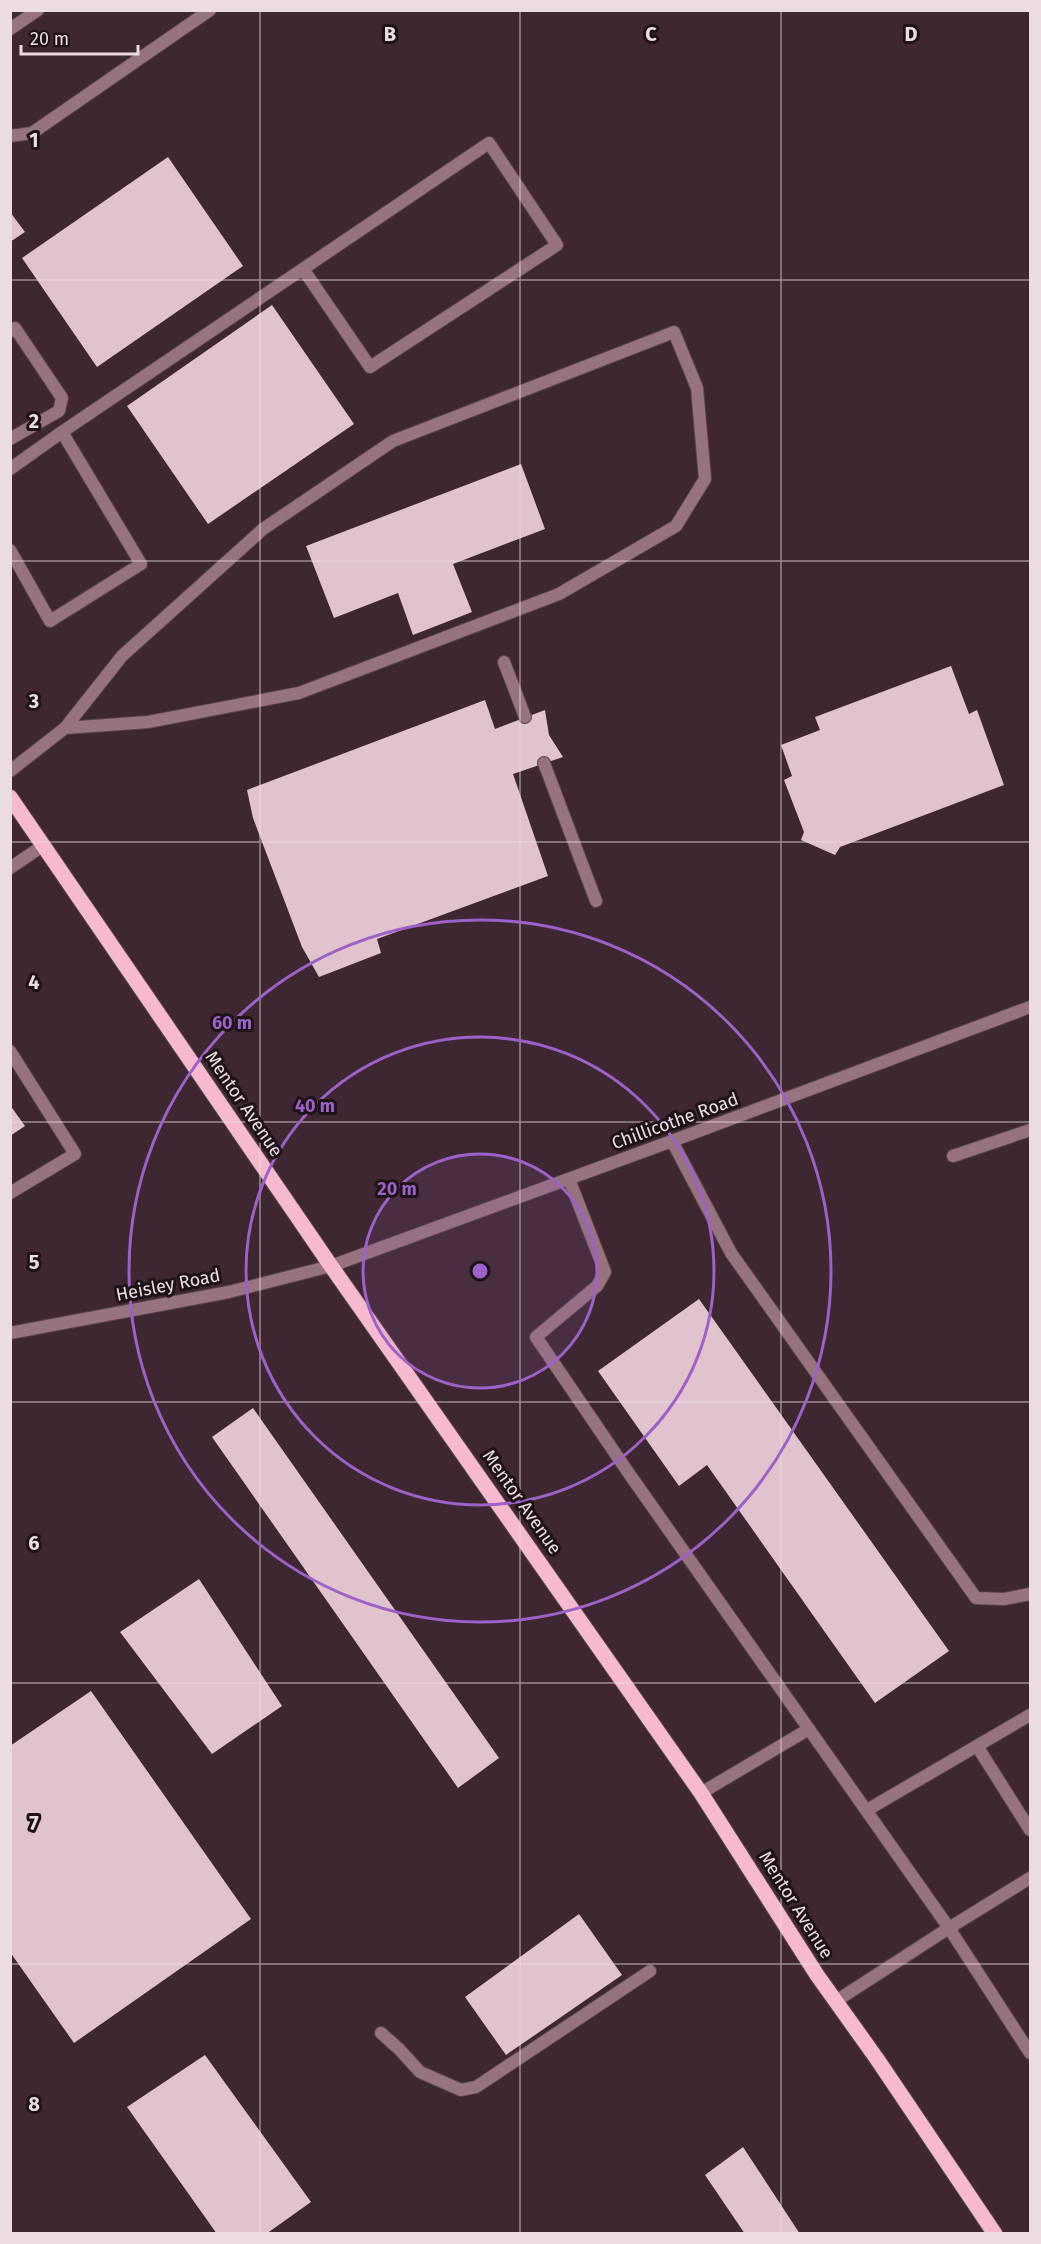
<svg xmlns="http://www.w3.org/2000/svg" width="1041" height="2244" font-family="'Fira Sans',sans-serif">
<rect width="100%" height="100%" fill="#3e2730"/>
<g fill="#e1c3cd">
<path d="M168 157 243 266 97 367 22 258Z"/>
<path d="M10 212 25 232 10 242Z"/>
<path d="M272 305 354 424 208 524 127 406Z"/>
<path d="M521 464 545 529 453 564 472 612 413 635 398 593 334 618 306 546Z"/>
<path d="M951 666 969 714 977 710 1004 785 840 847 835 855 801 840 804 832 784 780 792 776 781 745 820 730 815 717Z"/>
<path d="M485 700 495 729 545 710 549 735 563 757 513 774 548 876 377 939 381 953 319 977 302 947 253 818 247 790Z"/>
<path d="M10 1105 25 1126 10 1136Z"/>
<path d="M699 1299 949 1651 875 1703 707 1465 679 1486 598 1371Z"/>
<path d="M253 1408 499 1758 458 1788 212 1437Z"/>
<path d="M199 1579 282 1706 212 1754 120 1632Z"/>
<path d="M91 1691 251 1919 74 2043 10 1952V1746Z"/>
<path d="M579 1914 622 1975 506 2055 465 1997Z"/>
<path d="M205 2055 311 2202 266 2234H217L127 2107Z"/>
<path d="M743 2147 800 2234H745L705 2175Z"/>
</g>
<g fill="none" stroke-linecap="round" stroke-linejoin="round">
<g stroke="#5a444c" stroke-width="14">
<g id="service">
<path d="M10 29 38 10"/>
<path d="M10 136 32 133 210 10"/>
<path d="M10 331 15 328 62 398 59 411 10 439"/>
<path d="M62 432 489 143 557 245 370 367 303 269"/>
<path d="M10 469 62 432 141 564 50 621 10 550"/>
<path d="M504 662 525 717"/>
<path d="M544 763 596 901"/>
<path d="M10 771 65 728 122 656 263 529 393 441 674 332 697 388 705 479 676 526 559 594 299 693 148 722 65 728"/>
<path d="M10 868 44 845"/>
<path d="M10 1051 75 1154 10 1193"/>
<path d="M672 1141 731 1253 976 1598 1004 1599 1030 1594"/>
<path d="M953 1156 1030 1130"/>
<path d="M569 1179 605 1272 597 1286 536 1337 630 1475 949 1928 836 2001"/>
<path d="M977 1746 1030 1830"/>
<path d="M701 1793 809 1729"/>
<path d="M867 1810 1030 1715"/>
<path d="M1030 1878 949 1928 1030 2053"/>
<path d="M381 2033 399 2049 420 2072 461 2090 476 2087 650 1971"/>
</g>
</g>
<g stroke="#5a444c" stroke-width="14">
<path id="tertiary" d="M10 1333 229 1292 331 1266 672 1141 1030 1007"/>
</g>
<g stroke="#5a444c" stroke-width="17">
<path id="primary" d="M10 797 331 1266 701 1793 817 1975 877 2059 995 2234"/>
</g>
<use href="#service" stroke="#97727f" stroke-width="12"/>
<use href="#tertiary" stroke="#97727f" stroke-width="12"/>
<use href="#primary" stroke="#f7b9cf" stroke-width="15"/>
</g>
<path fill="none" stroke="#ebdce1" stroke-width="1.5" stroke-opacity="0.55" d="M260 10V2234M520 10V2234M781 10V2234M10 280H1030M10 561H1030M10 842H1030M10 1122H1030M10 1402H1030M10 1683H1030M10 1964H1030"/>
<circle cx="480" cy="1271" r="117" fill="#9d61c9" fill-opacity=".12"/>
<g fill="none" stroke="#9d61c9" stroke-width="3">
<circle cx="480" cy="1271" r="117"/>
<circle cx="480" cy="1271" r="234"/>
<circle cx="480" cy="1271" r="351"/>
</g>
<g text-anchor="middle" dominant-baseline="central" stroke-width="6" stroke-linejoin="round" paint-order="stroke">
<g font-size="18" fill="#ebdce1" stroke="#1e1418">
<text transform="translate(244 1104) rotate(56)">Mentor Avenue</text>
<text transform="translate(675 1121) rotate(-20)">Chillicothe Road</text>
<text transform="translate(168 1285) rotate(-11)">Heisley Road</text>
<text transform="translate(522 1502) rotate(55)">Mentor Avenue</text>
<text transform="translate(796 1905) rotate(58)">Mentor Avenue</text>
</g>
</g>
<g font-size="20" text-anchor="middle" font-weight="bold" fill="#ebdce1" stroke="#1e1418" stroke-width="6" stroke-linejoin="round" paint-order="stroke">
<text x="390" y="41">B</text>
<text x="651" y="41">C</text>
<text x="911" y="41">D</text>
<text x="34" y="147">1</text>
<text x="34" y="428">2</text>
<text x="34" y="708">3</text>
<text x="34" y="989">4</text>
<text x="34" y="1269">5</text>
<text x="34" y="1550">6</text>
<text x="34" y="1830">7</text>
<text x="34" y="2111">8</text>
</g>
<circle cx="480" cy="1271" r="9" fill="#9d61c9" stroke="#1e1418" stroke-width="3"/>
<g font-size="18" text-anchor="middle" font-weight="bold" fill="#9d61c9" stroke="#1e1418" stroke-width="6" stroke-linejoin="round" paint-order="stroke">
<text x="232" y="1029">60 m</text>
<text x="315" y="1112">40 m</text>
<text x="397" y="1195">20 m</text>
</g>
<rect width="1041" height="2244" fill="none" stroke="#ebdce1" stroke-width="24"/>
<path d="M21 45v9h117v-9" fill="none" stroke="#ebdce1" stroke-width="3"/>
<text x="30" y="45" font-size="18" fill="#ebdce1" stroke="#1e1418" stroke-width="4.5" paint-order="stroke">20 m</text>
</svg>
